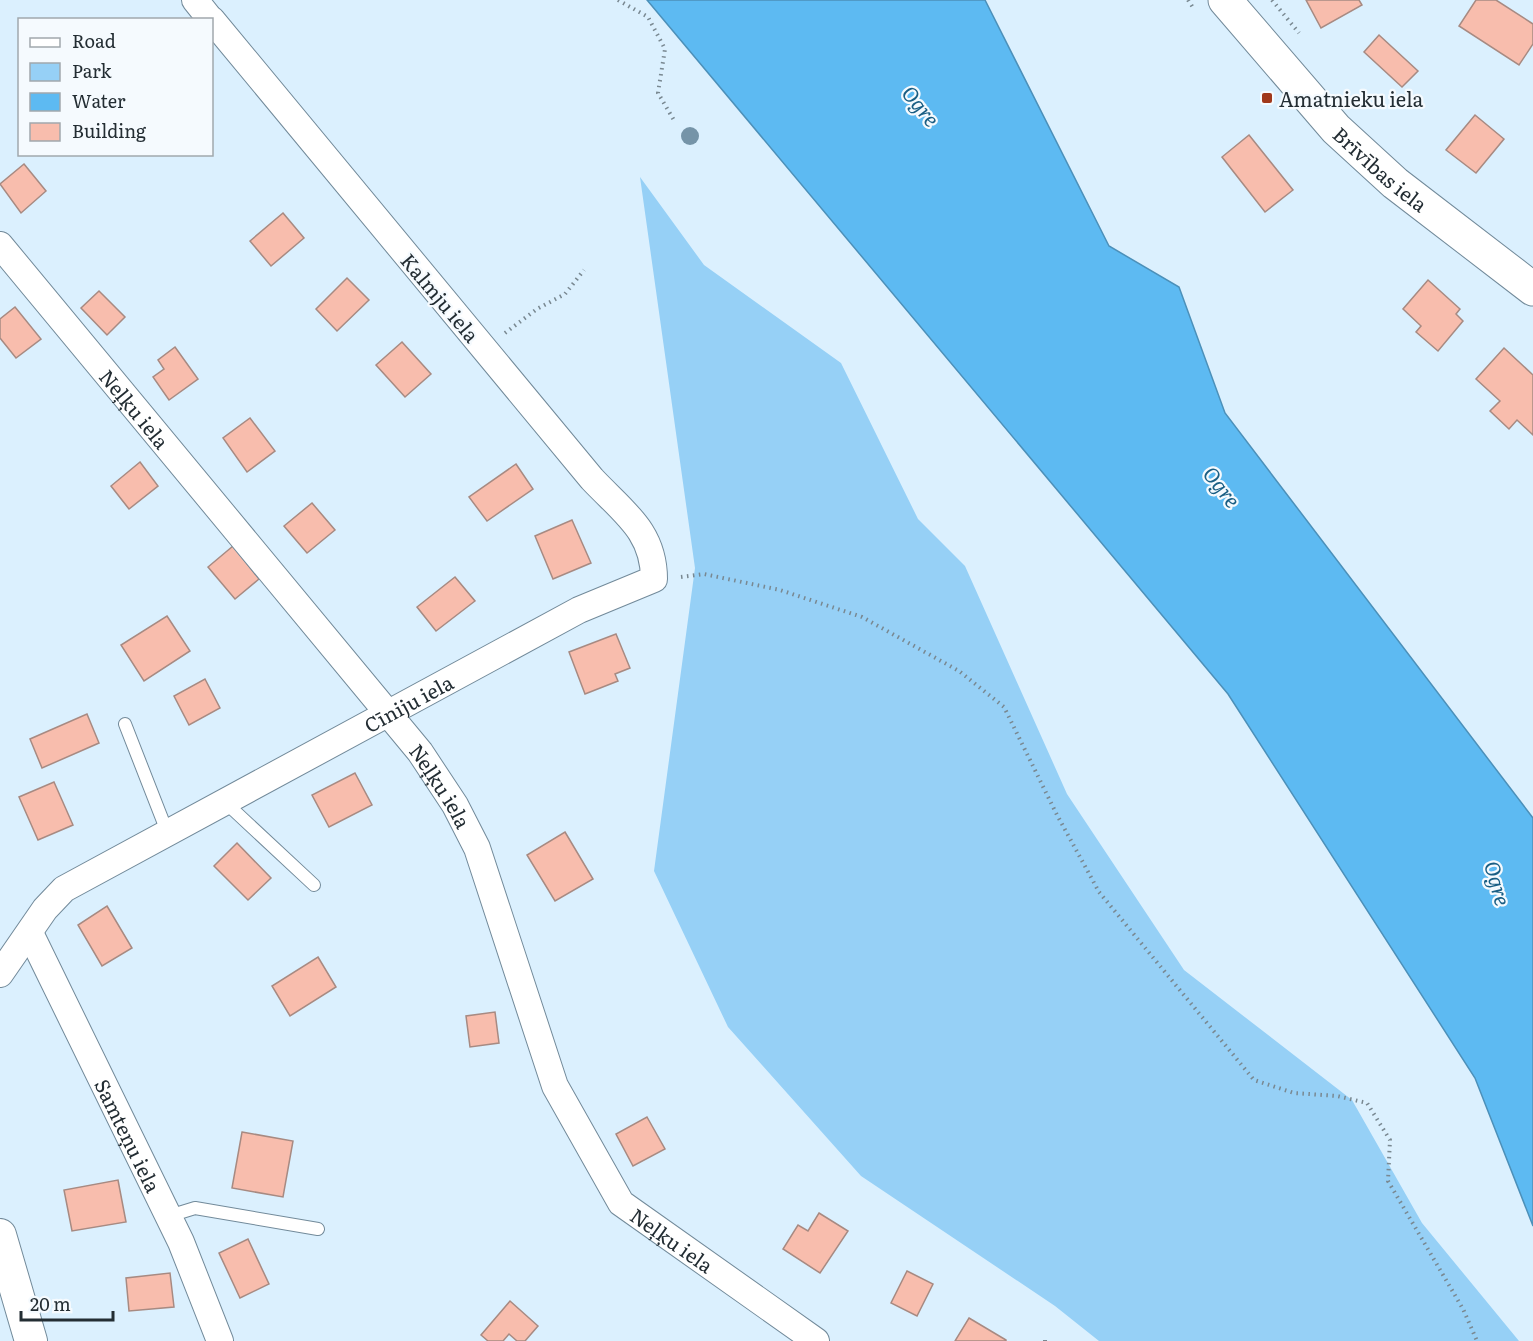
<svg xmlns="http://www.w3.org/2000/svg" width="1533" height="1341" font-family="Literata,serif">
<rect width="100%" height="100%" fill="#dbf0fe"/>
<path fill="#96d0f6" d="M640 177 704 265 841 363 918 519 965 566 1067 794 1184 970 1352 1100 1422 1223 1519 1341H1099L1055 1306 861 1176 728 1027 654 871 695 568Z"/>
<path fill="#5dbaf2" stroke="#4c90b9" stroke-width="1.5" d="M647 0H985L1109 246 1179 287 1225 413 1533 818V1226L1475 1078 1228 694Z"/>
<g fill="#f8bdad" stroke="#a78a82" stroke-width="1.5">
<path d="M1306 0H1359L1362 5 1321 28Z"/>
<path d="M1476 0H1496L1533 24V44L1519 65 1459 26Z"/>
<path d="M1379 35 1418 71 1402 87 1364 52Z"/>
<path d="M1475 115 1504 139 1476 173 1446 150Z"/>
<path d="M1249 135 1293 190 1265 212 1222 157Z"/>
<path d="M24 164 46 191 21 213 0 184Z"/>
<path d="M283 213 304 238 271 266 250 241Z"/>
<path d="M347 278 369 300 337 331 316 309Z"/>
<path d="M1428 280 1460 309 1456 314 1463 321 1438 351 1416 332 1421 326 1403 309Z"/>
<path d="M99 291 125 317 107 335 81 308Z"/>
<path d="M15 307 41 339 16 358 0 338V319Z"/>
<path d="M402 342 431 374 405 397 376 365Z"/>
<path d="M175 347 198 379 169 400 153 377 164 369 158 360Z"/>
<path d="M1504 348 1533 375V435L1517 420 1509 429 1490 411 1500 401 1476 379Z"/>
<path d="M250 418 275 451 247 472 223 438Z"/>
<path d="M140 462 158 486 129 509 111 486Z"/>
<path d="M516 464 533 489 487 521 469 497Z"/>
<path d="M312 503 335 530 307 553 284 526Z"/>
<path d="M572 520 591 563 553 579 535 536Z"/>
<path d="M233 546 259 579 235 599 208 567Z"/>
<path d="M455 577 475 601 436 631 417 607Z"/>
<path d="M167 616 190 651 144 681 121 645Z"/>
<path d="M616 634 630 668 615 674 618 681 585 694 569 652Z"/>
<path d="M205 679 220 708 189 725 174 696Z"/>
<path d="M87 714 99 743 42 768 30 739Z"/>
<path d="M355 773 372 805 329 827 312 795Z"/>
<path d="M54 782 73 825 38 840 19 797Z"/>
<path d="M565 832 593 879 555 901 527 855Z"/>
<path d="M237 843 271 878 248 900 214 866Z"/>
<path d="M107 906 132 948 102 966 78 925Z"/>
<path d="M318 957 336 987 290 1016 272 986Z"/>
<path d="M495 1012 499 1043 470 1047 466 1016Z"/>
<path d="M647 1117 665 1149 633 1166 616 1134Z"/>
<path d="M242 1132 293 1141 283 1197 232 1188Z"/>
<path d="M118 1180 126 1222 72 1231 64 1190Z"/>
<path d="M819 1213 848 1231 820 1273 783 1249 798 1225 808 1231Z"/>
<path d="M248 1239 269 1284 240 1298 219 1253Z"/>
<path d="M907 1271 933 1284 917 1316 891 1303Z"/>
<path d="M170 1273 174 1307 129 1311 126 1278Z"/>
<path d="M510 1301 538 1326 525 1341H517L509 1334 503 1341H488L481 1335Z"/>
<path d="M969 1318 1006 1340V1341H955Z"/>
</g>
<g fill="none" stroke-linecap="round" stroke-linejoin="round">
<g stroke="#728a9a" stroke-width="14">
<g id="service">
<path d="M125 724 168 834"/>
<path d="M226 803 314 885"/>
<path d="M169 1216 195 1208 318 1229"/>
</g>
</g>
<g stroke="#728a9a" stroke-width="28">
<g id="minor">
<path d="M195 0 211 20"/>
<path id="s1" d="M0 245 420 752 455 805 477 848 555 1086 621 1203 816 1341"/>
<path id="s2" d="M30 933 181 1242 220 1341"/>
<path id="s3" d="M0 974 45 909 64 889 579 610 654 579C654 531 623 512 592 479L212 20"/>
</g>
</g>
<g stroke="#728a9a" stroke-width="34">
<path id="tertiary" d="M0 1235 31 1341"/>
</g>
<g stroke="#728a9a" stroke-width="35">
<g id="secondary">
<path id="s4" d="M1225 0 1336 129 1395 183 1533 289"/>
</g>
</g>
<g stroke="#798891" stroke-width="4" stroke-dasharray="1.5 4.5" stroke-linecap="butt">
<path d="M618 0 648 17 665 49 658 93 675 122"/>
<path d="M1188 0 1194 9"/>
<path d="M1272 0 1299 33"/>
<path d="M505 333 537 309 565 294 584 270"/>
<path d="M681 577 704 574 780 590 862 617 959 671 1004 707 1056 813 1099 892 1254 1080 1294 1093 1337 1096 1367 1103 1390 1140 1388 1181 1463 1309 1477 1341"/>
<path d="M1045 1341V1340"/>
</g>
<use href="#service" stroke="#fff" stroke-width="12"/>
<use href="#minor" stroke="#fff" stroke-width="26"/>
<use href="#tertiary" stroke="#fff" stroke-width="32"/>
<use href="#secondary" stroke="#fff" stroke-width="33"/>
</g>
<circle fill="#7594a8" cx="690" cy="136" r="9"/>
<rect fill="#a0381b" stroke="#f5fafe" stroke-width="2" x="1261" y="92" width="12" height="12" rx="3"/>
<g text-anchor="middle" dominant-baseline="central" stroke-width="4.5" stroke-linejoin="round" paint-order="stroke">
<g font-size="20" fill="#232d33" stroke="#f5fafe" text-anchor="start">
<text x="1279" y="98">Amatnieku iela</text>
</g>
<g font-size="20" fill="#232d33" stroke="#f5fafe">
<text stroke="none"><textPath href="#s4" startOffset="230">Brīvības iela</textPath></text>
<text transform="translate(441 297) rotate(50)">Kalmju iela</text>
<text stroke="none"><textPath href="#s1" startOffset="212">Neļķu iela</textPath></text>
<text stroke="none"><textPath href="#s3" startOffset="498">Cīniju iela</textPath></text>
<text stroke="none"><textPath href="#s1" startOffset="698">Neļķu iela</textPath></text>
<text stroke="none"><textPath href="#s2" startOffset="225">Samteņu iela</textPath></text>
<text stroke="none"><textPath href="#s1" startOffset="1218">Neļķu iela</textPath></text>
</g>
<g font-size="21" font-style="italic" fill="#195e84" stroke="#f5fafe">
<text transform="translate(922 105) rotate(51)">Ogre</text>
<text transform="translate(1223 486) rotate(52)">Ogre</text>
<text transform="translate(1499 883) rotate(74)">Ogre</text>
</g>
</g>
<rect x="18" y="18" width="195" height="138" fill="#f5fafe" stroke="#a1a8ad" stroke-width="1.5"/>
<rect x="30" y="38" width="30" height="9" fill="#ffffff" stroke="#a1a8ad" stroke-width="1.5"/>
<text x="72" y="48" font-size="18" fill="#232d33">Road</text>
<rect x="30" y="63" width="30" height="18" fill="#96d0f6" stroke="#a1a8ad" stroke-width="1.5"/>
<text x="72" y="78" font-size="18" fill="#232d33">Park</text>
<rect x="30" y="93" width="30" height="18" fill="#5dbaf2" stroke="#a1a8ad" stroke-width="1.5"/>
<text x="72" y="108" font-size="18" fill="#232d33">Water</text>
<rect x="30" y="123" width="30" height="18" fill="#f8bdad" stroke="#a1a8ad" stroke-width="1.5"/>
<text x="72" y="138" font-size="18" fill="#232d33">Building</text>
<path d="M21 1311v9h92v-9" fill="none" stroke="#232d33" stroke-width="3"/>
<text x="30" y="1311" font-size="18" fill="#232d33" stroke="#f5fafe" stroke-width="4.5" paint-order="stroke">20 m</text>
</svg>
